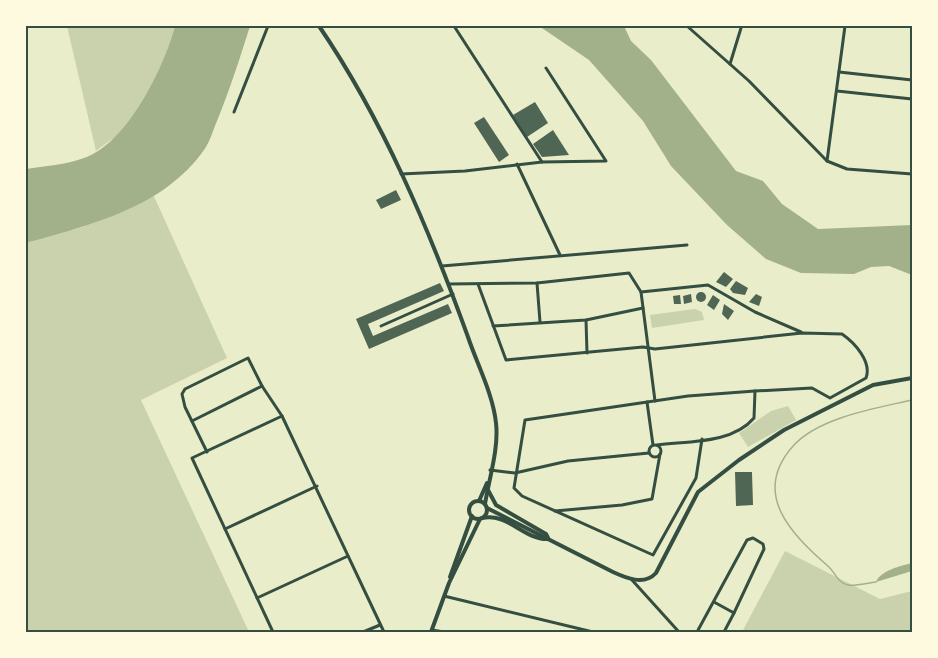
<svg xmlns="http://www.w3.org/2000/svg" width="938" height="658" font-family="Manrope,sans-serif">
<rect width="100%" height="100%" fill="#e9edc9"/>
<g fill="#cad2ad">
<path d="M67 26H175C167 55 146 104 126 127 118 136 106 143 96 151Z"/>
<path d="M153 194 227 358 141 400 249 632H26V243C71 230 114 221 153 194Z"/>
<path d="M695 309 702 312 704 320 652 328 650 315Z"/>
<path d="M788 406 796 420 748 447 739 433 771 411Z"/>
<path d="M785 551 880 599 912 591V632H742Z"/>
</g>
<g fill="#a3b18a">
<path d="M175 26H250C240 58 230 89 217 121 213 130 210 142 204 150 163 208 90 225 26 243V169C44 166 66 165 84 158 128 143 164 67 175 26Z"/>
<path d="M539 26H624L631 41 651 60 736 171 763 181 782 204 818 229 912 225V275L889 266 871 267 854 274 801 273 766 259 727 225 671 166 643 121 589 60Z"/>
<path d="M912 563V571L876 582C881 570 901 566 912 563Z"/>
</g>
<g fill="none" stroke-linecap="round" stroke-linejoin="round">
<path stroke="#a3b18a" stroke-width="1.5" d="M876 582C867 583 856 586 848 585 839 584 835 573 829 567 791 534 750 493 794 445 820 417 877 408 912 400"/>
</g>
<g fill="#4f6655">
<path d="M535 102 548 123 527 137 513 115Z"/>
<path d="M484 117 509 155 499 162 474 123Z"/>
<path d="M553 130 569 155 542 157 533 144Z"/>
<path d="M396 190 401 200 381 209 376 200Z"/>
<path d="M724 272 733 279 726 287 716 282Z"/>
<path d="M736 281 748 288 745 295 733 293 730 289Z"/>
<path d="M440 283 444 291 368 324 373 336 448 304 452 313 369 349 356 319Z"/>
<circle cx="701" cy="297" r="5"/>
<path d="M691 294 692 302 684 304 683 296Z"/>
<path d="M756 294 762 297 759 306 749 302Z"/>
<path d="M680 295 681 304H674L673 296Z"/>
<path d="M713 295 720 300 714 310 707 305Z"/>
<path d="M724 304 734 311 728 320 722 314Z"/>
<path d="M735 472H752L753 505 736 506Z"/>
</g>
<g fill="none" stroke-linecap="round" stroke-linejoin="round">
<g stroke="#344e41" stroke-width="3">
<path d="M454 26 542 162"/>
<path d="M687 26 749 81 827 161 847 169 912 174"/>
<path d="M730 64 741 28"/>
<path d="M839 72 912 80"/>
<path d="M837 91 912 99"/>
<path d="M234 112 268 26"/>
<path d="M827 161 845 26"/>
<path d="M517 164 560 255"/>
<path d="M401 174 465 171 542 162 606 161 546 68"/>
<path d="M442 266 687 245"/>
<path d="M537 283 540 322"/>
<path d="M449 284 537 283 629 273 641 292 655 401"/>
<path d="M478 284 506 360 643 347 655 349 802 333 842 334C855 343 872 362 866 378L830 398 812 388 755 391 688 396 525 420 514 488 522 496 653 555 696 478 702 439"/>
<path d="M641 292 708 285 755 312 801 332"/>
<path d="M586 320 587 353"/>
<path d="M381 326 453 294"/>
<path d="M493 326 586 320 643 308"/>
<path d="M647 402 653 445"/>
<path d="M192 421 262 386"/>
<path d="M657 445C688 441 732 444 754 418L755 391"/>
<circle cx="655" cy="451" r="6"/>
<path d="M207 452 185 407 182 394 185 389 248 358 262 386 282 416 384 632"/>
<path d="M490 470 515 473 568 461 649 453"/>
<path d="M555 511 622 505 652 499 660 454"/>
<path d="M225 529 317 486"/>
<path d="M632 580 679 632"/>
<path d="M444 596 593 632"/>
<path d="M257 598 348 556"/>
<path d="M714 602 734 613 724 632"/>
<path d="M432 630 444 632"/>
<path d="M273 632 192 458 282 416"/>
<path d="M363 632 380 625"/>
<path d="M697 632 747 540 753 538 763 544 764 549 734 613"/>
</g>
<g stroke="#344e41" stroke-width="4">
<path d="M319 26C383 120 429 229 468 337 477 364 493 394 496 423 499 448 489 479 485 504"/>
<path d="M488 490 496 505 546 534 548 538"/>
<circle cx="478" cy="510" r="9"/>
<path d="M479 501 487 483"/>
<path d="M487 508 613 572C626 578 644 586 656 573L698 492 739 460 784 430 873 385 912 378"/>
<path d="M482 518C507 512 523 539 547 539"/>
<path d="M450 577 472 516"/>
<path d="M431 632 449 583 480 519"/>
</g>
</g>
<rect width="938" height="658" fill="none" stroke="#fefae0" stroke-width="54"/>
<rect x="27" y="27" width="884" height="604" fill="none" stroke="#344e41" stroke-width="2"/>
</svg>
